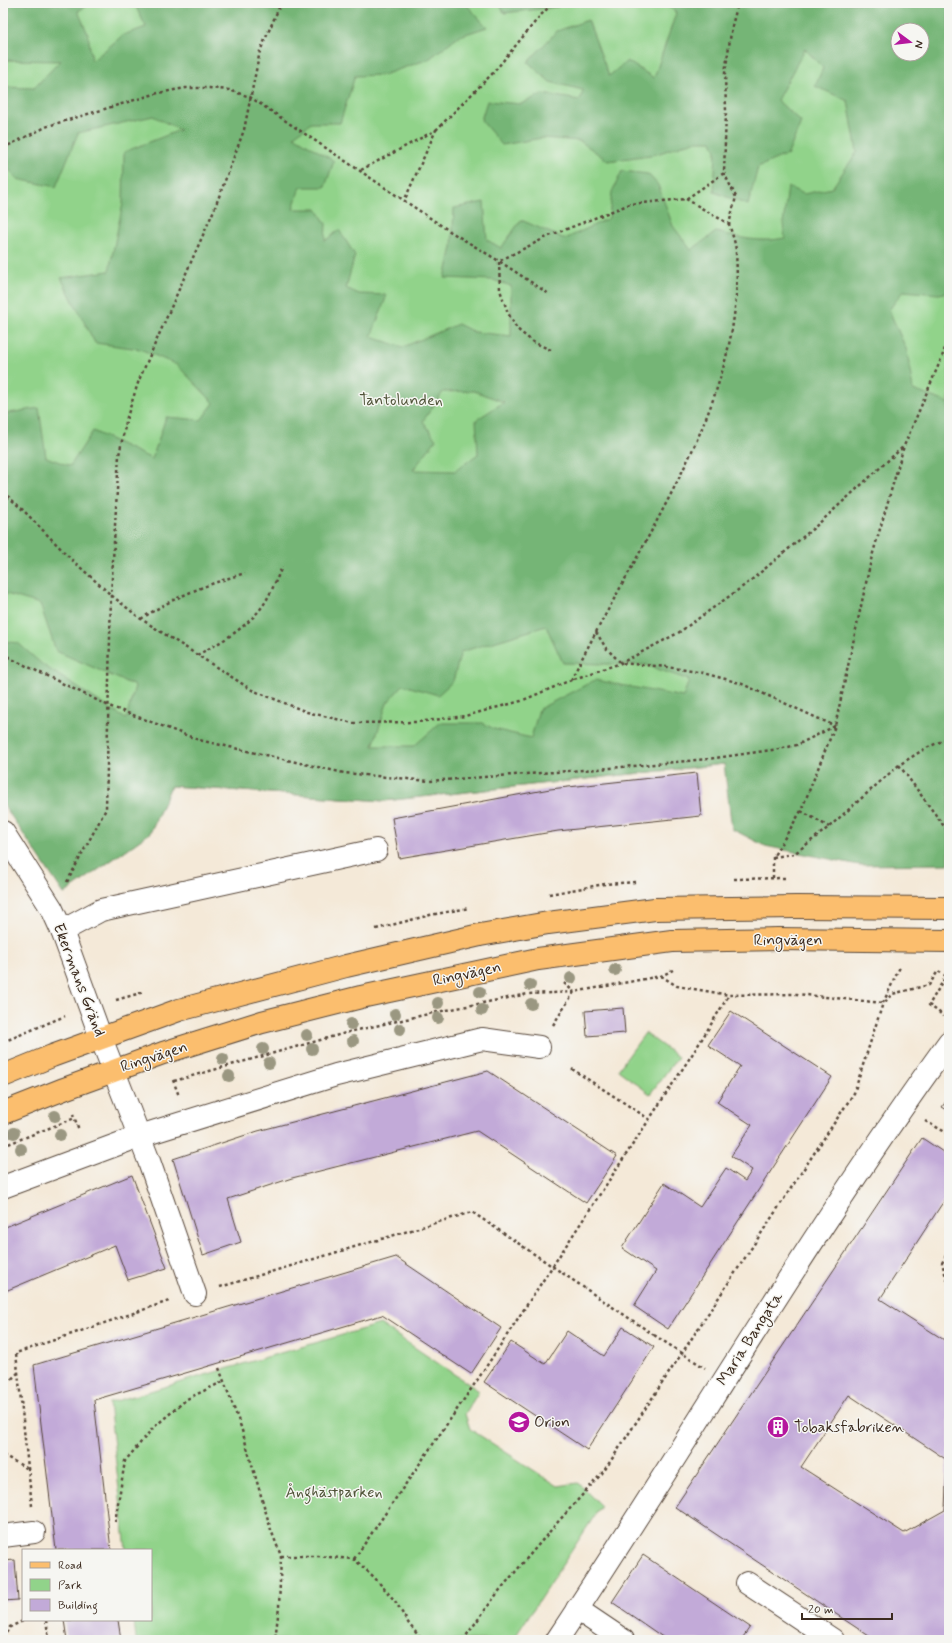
<svg xmlns="http://www.w3.org/2000/svg" width="952" height="1643" font-family="Mynerve,sans-serif">
<rect width="100%" height="100%" fill="#f6f6f2"/>
<filter id="ink" filterUnits="userSpaceOnUse"><feTurbulence type="fractalNoise" baseFrequency=".025" numOctaves="2"/><feDisplacementMap in="SourceGraphic" scale="8" xChannelSelector="R" yChannelSelector="G"/><feConvolveMatrix kernelMatrix="1 2 1 2 8 2 1 2 1" color-interpolation-filters="sRGB"/></filter>
<filter id="wash" filterUnits="userSpaceOnUse"><feTurbulence type="fractalNoise" baseFrequency=".012" numOctaves="4" result="noise"/><feDisplacementMap in="SourceGraphic" scale="16" xChannelSelector="R" yChannelSelector="G"/><feGaussianBlur stdDeviation="0.9" result="paint"/><feColorMatrix in="noise" values="0 0 0 0 0 0 0 0 0 0 0 0 0 0 0 0 0 1.4 0 .05"/><feComposite in="paint" operator="in"/></filter>
<g filter="url(#wash)">
<rect width="100%" height="100%" fill="#f4e9d8"/>
<g fill="#91d38a" stroke="#667e54" fill-rule="evenodd">
<path d="M3 3H949V843L724 764 384 801 171 786 150 833 64 894 3 793ZM898 30H922V54H898Z"/>
<path d="M645 1033 678 1057 650 1094 618 1070Z"/>
<path d="M380 1324 479 1391 465 1414 470 1429 558 1486 578 1483 601 1506 513 1640H136L134 1620H151V1550H126L109 1403Z"/>
</g>
<g fill="#74b576" stroke="#58704a" fill-rule="evenodd">
<path d="M3 3H92L78 11 88 34 92 61 123 35 146 27 134 3H465L487 27 457 37 429 59 383 75 355 76 340 123H311L294 136 334 161 325 187H300L293 209H317L326 224 325 241 339 230 355 255 346 288 359 294 387 295 371 337 403 347 458 324 474 332 511 336V286L493 280 445 278 452 247 454 208 484 202 487 240 501 248 521 220 565 239 609 218 612 192 622 171 648 174 658 185 673 226 691 250 716 232C740 238 760 243 785 238L783 224 788 187 804 194 832 188 857 152 848 101 815 86 823 68 805 49 777 100 801 122 788 154 758 167 748 205 714 192 716 151 712 141H694L657 154 608 161 580 141 542 138 502 145 481 120 487 101 521 104 542 94 580 100 583 90 550 82 528 62 557 31 588 20 609 76 627 61 654 78 676 13 665 3H949V292L939 294 903 291 889 310 907 351 913 390 949 403V864L859 865 765 846 732 829 724 764 384 801 171 786 150 833 64 894 3 804V641L18 643 43 665 126 719 135 686 56 651 40 604 3 593V414L39 408 46 457 70 466 93 431 152 459 166 417 201 420 214 403 177 365 140 349 95 343 61 278 109 271 123 203 124 152 180 130 153 116 78 133 56 187 17 179 3 162V87L34 88 60 61 3 60ZM898 30H922V54H898ZM474 391 504 402 476 420 478 454 455 471 413 470 436 440 423 421 443 392ZM546 626 563 663 646 665 689 680 683 697 595 680 539 709 531 738 494 729 483 723H440L414 746H373L387 703 403 685 438 695 453 681 461 652Z"/>
<path d="M499 3H558V7L504 13Z"/>
</g>
<g id="blocks">
<g fill="#c2aad8" fill-rule="evenodd">
<path d="M697 773 701 816 558 831 399 858 392 818 550 789Z"/>
<path d="M623 1008 625 1033 587 1036 585 1011Z"/>
<path d="M731 1011 832 1077 668 1329 634 1306 656 1271 622 1248 664 1183 700 1207 726 1168 745 1181 752 1170 731 1156 752 1125 717 1102 740 1066 708 1045Z"/>
<path d="M488 1071 617 1156 586 1203 477 1131 292 1178 228 1199 241 1242 203 1255 173 1159 258 1131Z"/>
<path d="M949 1097V1111L942 1107Z"/>
<path d="M922 1138 949 1156V1193L880 1299 949 1343V1640H875L675 1507ZM849 1395 947 1460 945 1510 904 1533 801 1467Z"/>
<path d="M132 1175 167 1268 128 1280 115 1245 3 1292V1228Z"/>
<path d="M396 1257 501 1328 471 1374 382 1315 94 1400 111 1550H56L34 1365Z"/>
<path d="M623 1327 654 1347 587 1450 484 1382 511 1342 545 1364 567 1331 604 1356Z"/>
<path d="M643 1555 750 1627 741 1640H667L612 1602Z"/>
<path d="M15 1560 18 1600 3 1601V1561Z"/>
<path d="M64 1620H118L121 1640H67Z"/>
</g>
</g>
</g>
<g filter="url(#ink)">
<use href="#blocks" fill-opacity="0" stroke="#57473a" stroke-width="1"/>
<g fill="none" stroke-linecap="round" stroke-linejoin="round">
<g stroke="#57473a" stroke-width="24">
<g id="minor">
<path d="M3 832 52 909 62 931 101 1038 149 1161 195 1294"/>
<path d="M62 931 101 910 376 850"/>
<path d="M3 1187 140 1136 336 1075 482 1039 539 1047"/>
<path d="M3 1536 34 1532"/>
<path d="M747 1583 833 1640"/>
<path d="M577 1609 623 1640"/>
<path d="M557 1640C689 1442 809 1235 949 1042"/>
</g>
</g>
<g stroke="#57473a" stroke-width="24">
<g id="major">
<path d="M3 1076 52 1056 179 1010 346 966 480 935 548 923 655 909 797 907"/>
<path d="M3 1113 64 1089 163 1053 262 1022 361 997 538 959 672 941 778 939"/>
</g>
</g>
<g stroke="#57473a" stroke-width="2.5" stroke-dasharray="3 3" stroke-linecap="butt">
<path d="M436 130 493 73 540 16 553 3"/>
<path d="M3 148 48 126 158 93 186 88H209L229 90 250 97 451 232 499 261 549 294"/>
<path d="M361 170 436 130 405 199"/>
<path d="M686 199 729 224 736 197 724 173"/>
<path d="M551 350 533 342 517 329 508 313 500 290 499 261 549 236 630 204 686 199 724 173 726 112 725 73 732 26 738 3"/>
<path d="M3 492 23 510 71 559 111 595 141 619 252 690 307 712 353 723 417 722 465 716 521 701 571 680 621 663 678 633 749 582 816 526 904 446"/>
<path d="M141 619C175 596 206 585 245 573"/>
<path d="M596 632 606 648 621 663 667 667 703 673 740 683 835 726"/>
<path d="M3 653 12 659 109 706 199 740 344 773 429 781 611 768 708 759 779 749 797 745 835 726"/>
<path d="M197 655C218 644 241 631 257 613 269 600 275 582 282 567"/>
<path d="M571 680C593 636 617 594 640 552 690 460 744 361 736 253 736 244 732 234 729 224"/>
<path d="M899 765 949 833"/>
<path d="M801 811 829 827"/>
<path d="M773 857 794 854 829 827 899 765 926 748 949 738"/>
<path d="M773 878V857L801 811 835 726 871 560 904 446 942 357 949 336"/>
<path d="M734 879 785 878"/>
<path d="M67 882 106 809 111 595 119 455 127 417 139 380 214 210 244 130 260 51 281 3"/>
<path d="M549 894 605 884 637 882"/>
<path d="M376 929 430 915 469 908"/>
<path d="M661 976 677 986 729 995 797 994 883 1003"/>
<path d="M564 983 574 992"/>
<path d="M116 1000 144 992"/>
<path d="M885 1002 892 994 929 985 938 971 946 976 929 1005 944 1016"/>
<path d="M553 1025 574 992"/>
<path d="M3 1042 65 1016"/>
<path d="M572 1069 649 1119"/>
<path d="M173 1080 179 1096"/>
<path d="M174 1081 349 1032 437 1012 528 994 574 992 661 976 673 970"/>
<path d="M73 1114 79 1130"/>
<path d="M925 1121 949 1134"/>
<path d="M3 1146 75 1118"/>
<path d="M949 1250 942 1263 949 1287"/>
<path d="M220 1287 472 1212 654 1335"/>
<path d="M219 1368 241 1427 271 1530 281 1556 279 1607 275 1640"/>
<path d="M3 1387 19 1372"/>
<path d="M3 1455 28 1469"/>
<path d="M32 1506 16 1353 169 1301"/>
<path d="M115 1522 125 1461 153 1428 187 1399 224 1381"/>
<path d="M281 1556H318L354 1559 374 1577 395 1601 409 1624 422 1640"/>
<path d="M354 1559 478 1379 697 1047 729 995"/>
<path d="M46 1620 49 1640"/>
<path d="M3 1638 10 1627 25 1620"/>
<path d="M463 1640 499 1591 557 1523 604 1471 854 1093 883 1003 900 967"/>
</g>
<use href="#minor" stroke="#fff" stroke-width="22"/>
<use href="#major" stroke="#fbbe6e" stroke-width="22"/>
<g stroke="#57473a" stroke-width="24" stroke-linecap="butt">
<g id="major-bridge">
<path d="M797 907 949 908"/>
<path d="M778 939 949 941"/>
</g>
</g>
<path stroke="#57473a" stroke-width="2.5" stroke-dasharray="3 3" stroke-linecap="butt" d="M654 1335 705 1368"/>
<use href="#major-bridge" stroke="#fbbe6e" stroke-width="22"/>
</g>
<g fill="#9a9781">
<circle cx="615" cy="970" r="6"/>
<circle cx="571" cy="978" r="6"/>
<circle cx="530" cy="985" r="6"/>
<circle cx="480" cy="992" r="6"/>
<circle cx="438" cy="1003" r="6"/>
<circle cx="531" cy="1004" r="6"/>
<circle cx="482" cy="1010" r="6"/>
<circle cx="395" cy="1014" r="6"/>
<circle cx="438" cy="1018" r="6"/>
<circle cx="351" cy="1024" r="6"/>
<circle cx="400" cy="1029" r="6"/>
<circle cx="307" cy="1035" r="6"/>
<circle cx="353" cy="1041" r="6"/>
<circle cx="263" cy="1049" r="6"/>
<circle cx="312" cy="1049" r="6"/>
<circle cx="223" cy="1059" r="6"/>
<circle cx="269" cy="1063" r="6"/>
<circle cx="229" cy="1076" r="6"/>
<circle cx="55" cy="1116" r="6"/>
<circle cx="14" cy="1133" r="6"/>
<circle cx="60" cy="1135" r="6"/>
<circle cx="21" cy="1149" r="6"/>
</g>
</g>
<defs>
<g id="school-disc" transform="scale(1.15)"><circle r="9.5" fill="#b5179e" stroke="#f6f6f2"/><path d="M0-5L7-2L0 1L-7-2ZM-4 1L0 2.5L4 1V4Q0 6-4 4Z" fill="#fff"/></g>
<g id="building-disc" transform="scale(1.15)"><circle r="9.5" fill="#b5179e" stroke="#f6f6f2"/><path d="M-4-6H4V6H1V3H-1V6H-4ZM-2.5-4.3h1.7v1.8h-1.7ZM.8-4.3h1.7v1.8H.8ZM-2.5-1h1.7V.8h-1.7ZM.8-1h1.7V.8H.8Z" fill="#fff"/></g>
</defs>
<g fill-rule="evenodd">
<use href="#school-disc" x="519" y="1422"/>
<use href="#building-disc" x="778" y="1427"/>
</g>
<g text-anchor="middle" dominant-baseline="central" stroke-width="3" stroke-linejoin="round" paint-order="stroke">
<g font-size="16" fill="#505439" stroke="#f6f6f2">
<text x="401" y="400">Tantolunden</text>
<text x="334" y="1492">Ånghästparken</text>
</g>
<g font-size="16" fill="#3b2a1e" stroke="#f6f6f2">
<text x="788" y="940">Ringvägen</text>
<text transform="translate(467 974) rotate(-12)">Ringvägen</text>
<text transform="translate(79 980) rotate(69)">Ekermans Gränd</text>
<text transform="translate(154 1057) rotate(-18)">Ringvägen</text>
<text transform="translate(750 1339) rotate(-57)">Maria Bangata</text>
</g>
<g font-size="16" fill="#3b2a1e" stroke="#f6f6f2" text-anchor="start">
<text x="534" y="1422">Orion</text>
<text x="794" y="1427">Tobaksfabriken</text>
</g>
</g>
<rect width="952" height="1643" fill="none" stroke="#f6f6f2" stroke-width="16"/>
<rect x="22" y="1549" width="130" height="72" fill="#f6f6f2" stroke="#aba49d"/>
<rect x="30" y="1562" width="20" height="6" fill="#fbbe6e" stroke="#aba49d"/>
<text x="58" y="1569" font-size="12" fill="#3b2a1e">Road</text>
<rect x="30" y="1579" width="20" height="12" fill="#91d38a" stroke="#aba49d"/>
<text x="58" y="1589" font-size="12" fill="#3b2a1e">Park</text>
<rect x="30" y="1599" width="20" height="12" fill="#c2aad8" stroke="#aba49d"/>
<text x="58" y="1609" font-size="12" fill="#3b2a1e">Building</text>
<g transform="translate(910 42) rotate(105)"><circle r="19" fill="#f6f6f2" stroke="#aba49d"/>
<path d="M0-3L7 15L0 10L-7 15Z" fill="#b5179e"/>
<text y="-6" font-size="11" font-weight="bold" text-anchor="middle" fill="#3b2a1e">N</text>
</g>
<path d="M802 1613v6h90v-6" fill="none" stroke="#3b2a1e" stroke-width="2"/>
<text x="808" y="1613" font-size="12" fill="#3b2a1e" stroke="#f6f6f2" stroke-width="3" paint-order="stroke">20 m</text>
</svg>
